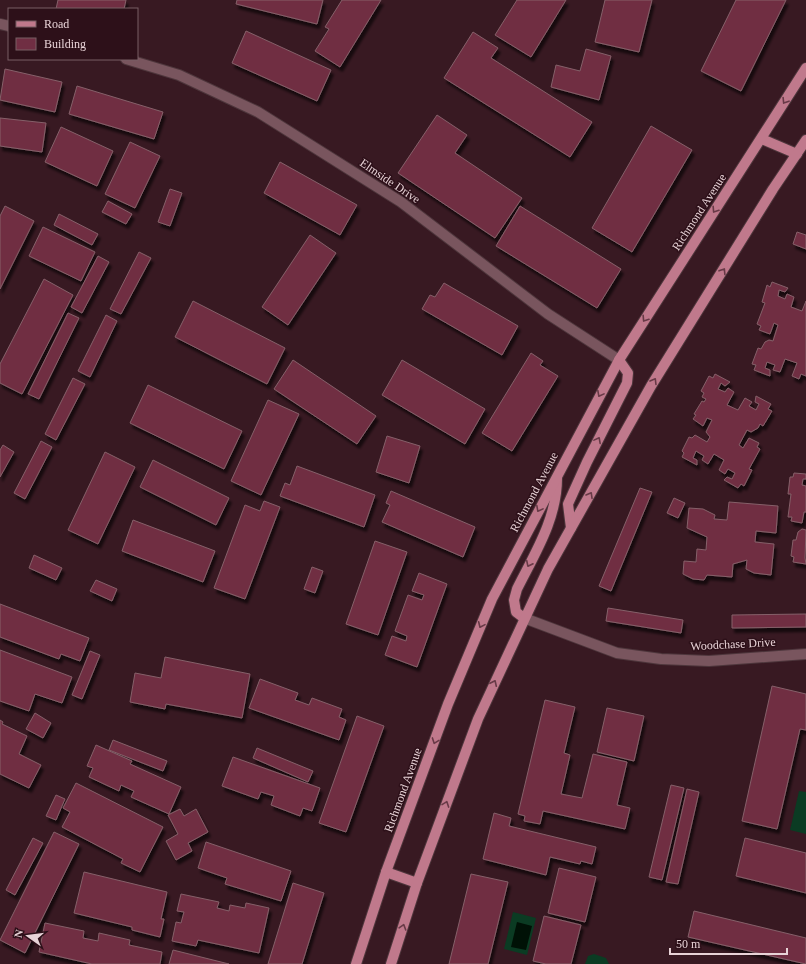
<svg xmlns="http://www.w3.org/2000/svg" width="806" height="964" font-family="'Times New Roman',serif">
<defs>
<filter id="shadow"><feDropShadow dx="2.5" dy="4.5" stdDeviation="1" flood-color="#0009"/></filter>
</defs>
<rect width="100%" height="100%" fill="#381922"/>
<g fill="#0b3b23">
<path d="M799 791 806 792V834L790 830Z"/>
<path d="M513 912 536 918 527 955 504 949Z"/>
<path d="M594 954 606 958 609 964H585L588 956Z"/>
</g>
<path fill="#001106" d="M517 922 532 926 526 950 511 947Z"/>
<g fill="#702e43" stroke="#856069" filter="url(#shadow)">
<path d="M58 0H126L124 9H56Z"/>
<path d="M237 0H323L317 24 236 4Z"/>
<path d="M342 0H381L340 67 315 51 329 29 325 27Z"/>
<path d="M517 0H566L531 57 495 35Z"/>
<path d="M605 0H652L639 52 595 42Z"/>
<path d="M736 0H786L741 91 701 71Z"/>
<path d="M246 31 331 70 317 101 232 63Z"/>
<path d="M473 32 498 48 491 58 592 122 570 157 444 78Z"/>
<path d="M586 49 611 56 599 100 551 87 556 65 580 71Z"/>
<path d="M5 69 62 82 55 112 0 100Z"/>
<path d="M77 86 163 112 154 139 69 114Z"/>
<path d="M437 115 467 135 455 153 522 198 495 238 398 173Z"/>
<path d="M0 118 46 123 42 152 0 146Z"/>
<path d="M651 126 692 150 632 252 592 228Z"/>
<path d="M61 127 113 151 97 186 45 162Z"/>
<path d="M130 142 160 156 135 208 105 194Z"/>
<path d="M280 162 357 205 340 235 264 193Z"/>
<path d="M170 189 182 193 170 226 158 222Z"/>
<path d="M108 201 132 214 126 224 102 212Z"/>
<path d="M5 206 34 221 0 289V216Z"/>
<path d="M520 206 621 269 597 308 496 246Z"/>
<path d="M59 214 98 234 92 245 54 225Z"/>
<path d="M43 227 95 252 81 281 29 256Z"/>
<path d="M797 232 806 235V249L793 244Z"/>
<path d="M310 235 336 253 288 325 262 307Z"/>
<path d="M139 252 151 258 121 314 110 309Z"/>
<path d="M98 256 109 262 82 313 71 307Z"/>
<path d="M44 279 73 295 22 394 0 383V364Z"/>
<path d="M772 282 788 288 785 292 779 290 778 296 785 299 787 294 794 297 791 307 802 311 806 301V376L801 374 799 379 792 376 797 363 785 359 780 372 773 370 775 365 767 362 765 368 770 370V376L754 370 756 365 752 364 758 348 761 349 765 342 769 340 773 341 778 325 774 323 770 334 759 330 761 326 757 324 765 303 762 302 767 285 770 287Z"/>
<path d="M444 283 518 326 502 355 422 309 430 295 435 297Z"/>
<path d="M193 301 285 348 267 384 175 337Z"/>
<path d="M68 313 79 318 39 399 28 394Z"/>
<path d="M106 315 117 321 90 377 78 371Z"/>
<path d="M531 353 543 361 540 365 558 376 512 451 482 433Z"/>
<path d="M293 360 376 416 357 444 274 389Z"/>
<path d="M402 360 485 409 465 444 382 395Z"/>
<path d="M715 374 730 382 725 386 721 383 718 389 725 392 728 388 734 392 727 405 738 410 745 398 752 402 749 406 756 410 759 404 755 402 756 396 771 404 768 409 772 411 763 426 760 424 758 428 751 432 747 430 739 445 743 448 749 438 759 443 757 447 760 449 749 469 752 470 744 486 741 484 738 488 724 480 727 477 732 479 735 473 728 469 725 474 719 470 724 460 714 454 708 464 702 460 704 456 696 451 693 458 697 460V465L682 457 684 453 682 451 689 437 692 438 695 435 707 442 710 437 706 432 712 420 707 418 703 426 693 419 696 415 694 414 702 401 704 402 706 399 702 397 704 393 701 391 709 376 713 378Z"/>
<path d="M73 378 85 384 56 440 45 434Z"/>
<path d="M148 385 242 431 224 469 130 423Z"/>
<path d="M268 400 299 414 261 495 231 481Z"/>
<path d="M387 436 420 446 409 483 376 472Z"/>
<path d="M41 441 52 447 25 499 14 493Z"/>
<path d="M3 445 14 452 0 477V450Z"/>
<path d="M105 452 135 467 98 544 68 530Z"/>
<path d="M153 460 229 498 216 525 140 487Z"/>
<path d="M297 466 375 495 364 527 280 496 285 483 290 485Z"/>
<path d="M794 473 806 474V479H803L802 485 806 486V512H804L802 523 791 521 792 517H788L791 494H788L790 477H793Z"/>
<path d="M640 488 652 492 611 591 599 586Z"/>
<path d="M391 491 475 527 463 557 382 522 390 505 386 503Z"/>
<path d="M674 498 685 503 678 518 667 513Z"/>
<path d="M264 501 280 507 245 599 214 588 245 505 260 511Z"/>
<path d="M729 502 778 506 776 533 756 531 755 542 774 544 771 575 754 573 746 569 747 560 733 564 732 577 707 575 704 580 693 579 683 574 684 561 696 562 697 549 706 550 707 537 687 528 689 508 703 509 715 515 714 519 727 520Z"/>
<path d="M133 520 215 551 203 582 122 551Z"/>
<path d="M802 529 806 530 805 558 806 564 793 562 794 557 791 556 793 540H796L798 532Z"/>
<path d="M375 541 407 552 378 635 346 624Z"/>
<path d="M34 555 62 568 56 580 29 568Z"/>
<path d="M312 567 323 571 315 593 304 589Z"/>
<path d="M419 573 447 584 417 667 385 655 392 636 406 641 407 636 395 631 408 595 422 600 424 595 412 591Z"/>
<path d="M96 580 117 589 112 601 90 591Z"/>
<path d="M0 604 89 638 80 661 61 654 59 659 0 637Z"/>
<path d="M608 608 683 620 681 633 606 621Z"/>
<path d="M806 614V627L732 628V615Z"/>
<path d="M0 650 72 677 62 703 35 694 29 711 0 701Z"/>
<path d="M90 651 100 655 82 699 72 695Z"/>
<path d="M165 657 250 674 242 718 166 704 165 709 130 702 135 673 161 678Z"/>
<path d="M260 679 298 693 295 700 309 705 312 698 342 709 339 717 346 720 339 740 249 708Z"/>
<path d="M772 686 806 694V730L800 729 777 829 742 821Z"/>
<path d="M545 700 575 707 564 753 570 755 561 794 582 798 593 754 627 762 617 805 630 808 625 829 543 811 540 824 524 821 525 816 518 814Z"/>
<path d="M607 708 644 716 634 761 597 752Z"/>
<path d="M35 713 51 723 43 738 26 729Z"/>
<path d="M357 716 384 726 346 832 319 823Z"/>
<path d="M0 720 3 722 2 724 27 736 19 754 41 765 29 788 0 774Z"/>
<path d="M113 740 167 761 163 771 109 750Z"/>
<path d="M96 745 132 761 130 764 181 787 169 814 131 797 134 791 121 785 119 791 89 777 93 768 87 766Z"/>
<path d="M257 748 313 771 308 782 253 758Z"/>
<path d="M233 757 320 788 312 811 303 808 300 816 271 805 274 796 261 792 258 799 222 786Z"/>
<path d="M76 783 163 827 140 872 121 863 123 859 62 827 70 812 63 808Z"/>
<path d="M671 785 684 788 662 880 649 877Z"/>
<path d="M687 789 699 792 678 884 666 882Z"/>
<path d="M56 795 65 799 56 820 46 816Z"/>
<path d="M180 809 184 816 196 809 208 832 188 843 192 851 176 860 166 841 178 834 168 815Z"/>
<path d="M494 813 511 818 509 826 596 847 592 864 581 861 580 864 550 857 546 875 483 859Z"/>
<path d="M54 832 79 844 25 953 0 940Z"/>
<path d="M33 838 43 843 15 895 6 890Z"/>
<path d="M745 838 806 853V893L736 876Z"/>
<path d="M206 842 291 871 281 901 225 884 227 878 198 868Z"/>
<path d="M559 868 596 877 585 922 548 913Z"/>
<path d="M84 872 167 892 161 919H164L160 937 132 930V927L74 913Z"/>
<path d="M471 874 508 882 488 964H449Z"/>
<path d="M293 883 324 893 302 964H268Z"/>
<path d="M181 894 219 902 217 908 229 911 230 905 245 908 246 903 269 908 259 953 198 940 196 946 172 941 176 922 181 923 184 912 177 911Z"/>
<path d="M694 911 806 938V964L688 937Z"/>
<path d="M544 916 581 925 571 964H546L533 961Z"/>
<path d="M45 923 84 931 83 938 98 941 99 933 130 940 129 945 162 952 160 964H92L39 952Z"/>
<path d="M173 950 229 964H169Z"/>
</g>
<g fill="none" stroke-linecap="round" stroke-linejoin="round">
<g stroke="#4e363c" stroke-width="12">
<g id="minor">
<path d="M0 24 9 26"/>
<path d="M126 59 179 75 258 112 401 202 548 314 619 360"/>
<path d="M524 618 617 653 661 659 709 661 806 654"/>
</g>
</g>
<g stroke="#4e363c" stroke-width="12">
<g id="major">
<path d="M762 139 797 154"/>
<path d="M571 528 568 504 587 462 627 383 628 373 619 360"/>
<path d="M524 618 516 612 514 600 517 589C535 553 557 519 557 478"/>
<path d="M386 872 417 883"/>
<path d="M356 964 386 872 448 704 492 599 619 360 806 68"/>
<path d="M391 964 417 883 478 719 548 569 651 386 773 189 806 140"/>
</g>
</g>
<use href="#minor" stroke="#79555e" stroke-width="10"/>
<use href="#major" stroke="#c0798c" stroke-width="10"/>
</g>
<defs><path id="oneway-chevron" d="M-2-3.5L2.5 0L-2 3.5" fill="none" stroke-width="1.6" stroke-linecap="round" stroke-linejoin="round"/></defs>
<g stroke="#683a47">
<use href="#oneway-chevron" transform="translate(785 101) rotate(122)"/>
<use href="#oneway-chevron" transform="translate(715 210) rotate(123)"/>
<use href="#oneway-chevron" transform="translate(723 271) rotate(-58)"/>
<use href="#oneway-chevron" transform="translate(645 319) rotate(123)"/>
<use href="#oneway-chevron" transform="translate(654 381) rotate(-59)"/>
<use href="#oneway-chevron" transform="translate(600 394) rotate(118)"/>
<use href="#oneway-chevron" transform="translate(598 440) rotate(-62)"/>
<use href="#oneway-chevron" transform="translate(590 495) rotate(-60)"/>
<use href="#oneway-chevron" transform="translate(539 509) rotate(118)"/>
<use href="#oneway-chevron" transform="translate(529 564) rotate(116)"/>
<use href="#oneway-chevron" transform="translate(481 625) rotate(114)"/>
<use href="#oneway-chevron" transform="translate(494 683) rotate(-65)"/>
<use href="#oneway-chevron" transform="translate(435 741) rotate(110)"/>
<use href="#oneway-chevron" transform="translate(446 804) rotate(-70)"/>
<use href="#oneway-chevron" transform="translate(403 927) rotate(-73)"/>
</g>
<g text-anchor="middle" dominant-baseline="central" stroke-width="3" stroke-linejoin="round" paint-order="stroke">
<g font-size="12" fill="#e8d3d7" stroke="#2d1019">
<text transform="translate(390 181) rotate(34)">Elmside Drive</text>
<text transform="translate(699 212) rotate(-57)">Richmond Avenue</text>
<text transform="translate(534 492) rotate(-62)">Richmond Avenue</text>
<text transform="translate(733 644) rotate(-3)">Woodchase Drive</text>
<text transform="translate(403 790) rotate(-70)">Richmond Avenue</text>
</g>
</g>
<rect x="8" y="8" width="130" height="52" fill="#2d1019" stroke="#785e65"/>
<rect x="16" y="21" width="20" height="6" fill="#c0798c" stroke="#785e65"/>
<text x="44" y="28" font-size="12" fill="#e8d3d7">Road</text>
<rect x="16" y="38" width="20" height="12" fill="#702e43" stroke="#785e65"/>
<text x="44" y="48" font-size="12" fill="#e8d3d7">Building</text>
<g transform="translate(28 936) rotate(284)" stroke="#2d1019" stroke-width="3" paint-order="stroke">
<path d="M0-3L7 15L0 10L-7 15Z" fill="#e8d3d7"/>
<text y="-6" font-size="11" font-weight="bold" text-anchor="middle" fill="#e8d3d7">N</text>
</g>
<path d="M670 948v6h117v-6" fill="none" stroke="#e8d3d7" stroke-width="2"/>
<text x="676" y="948" font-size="12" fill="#e8d3d7" stroke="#2d1019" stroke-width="3" paint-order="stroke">50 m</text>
</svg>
